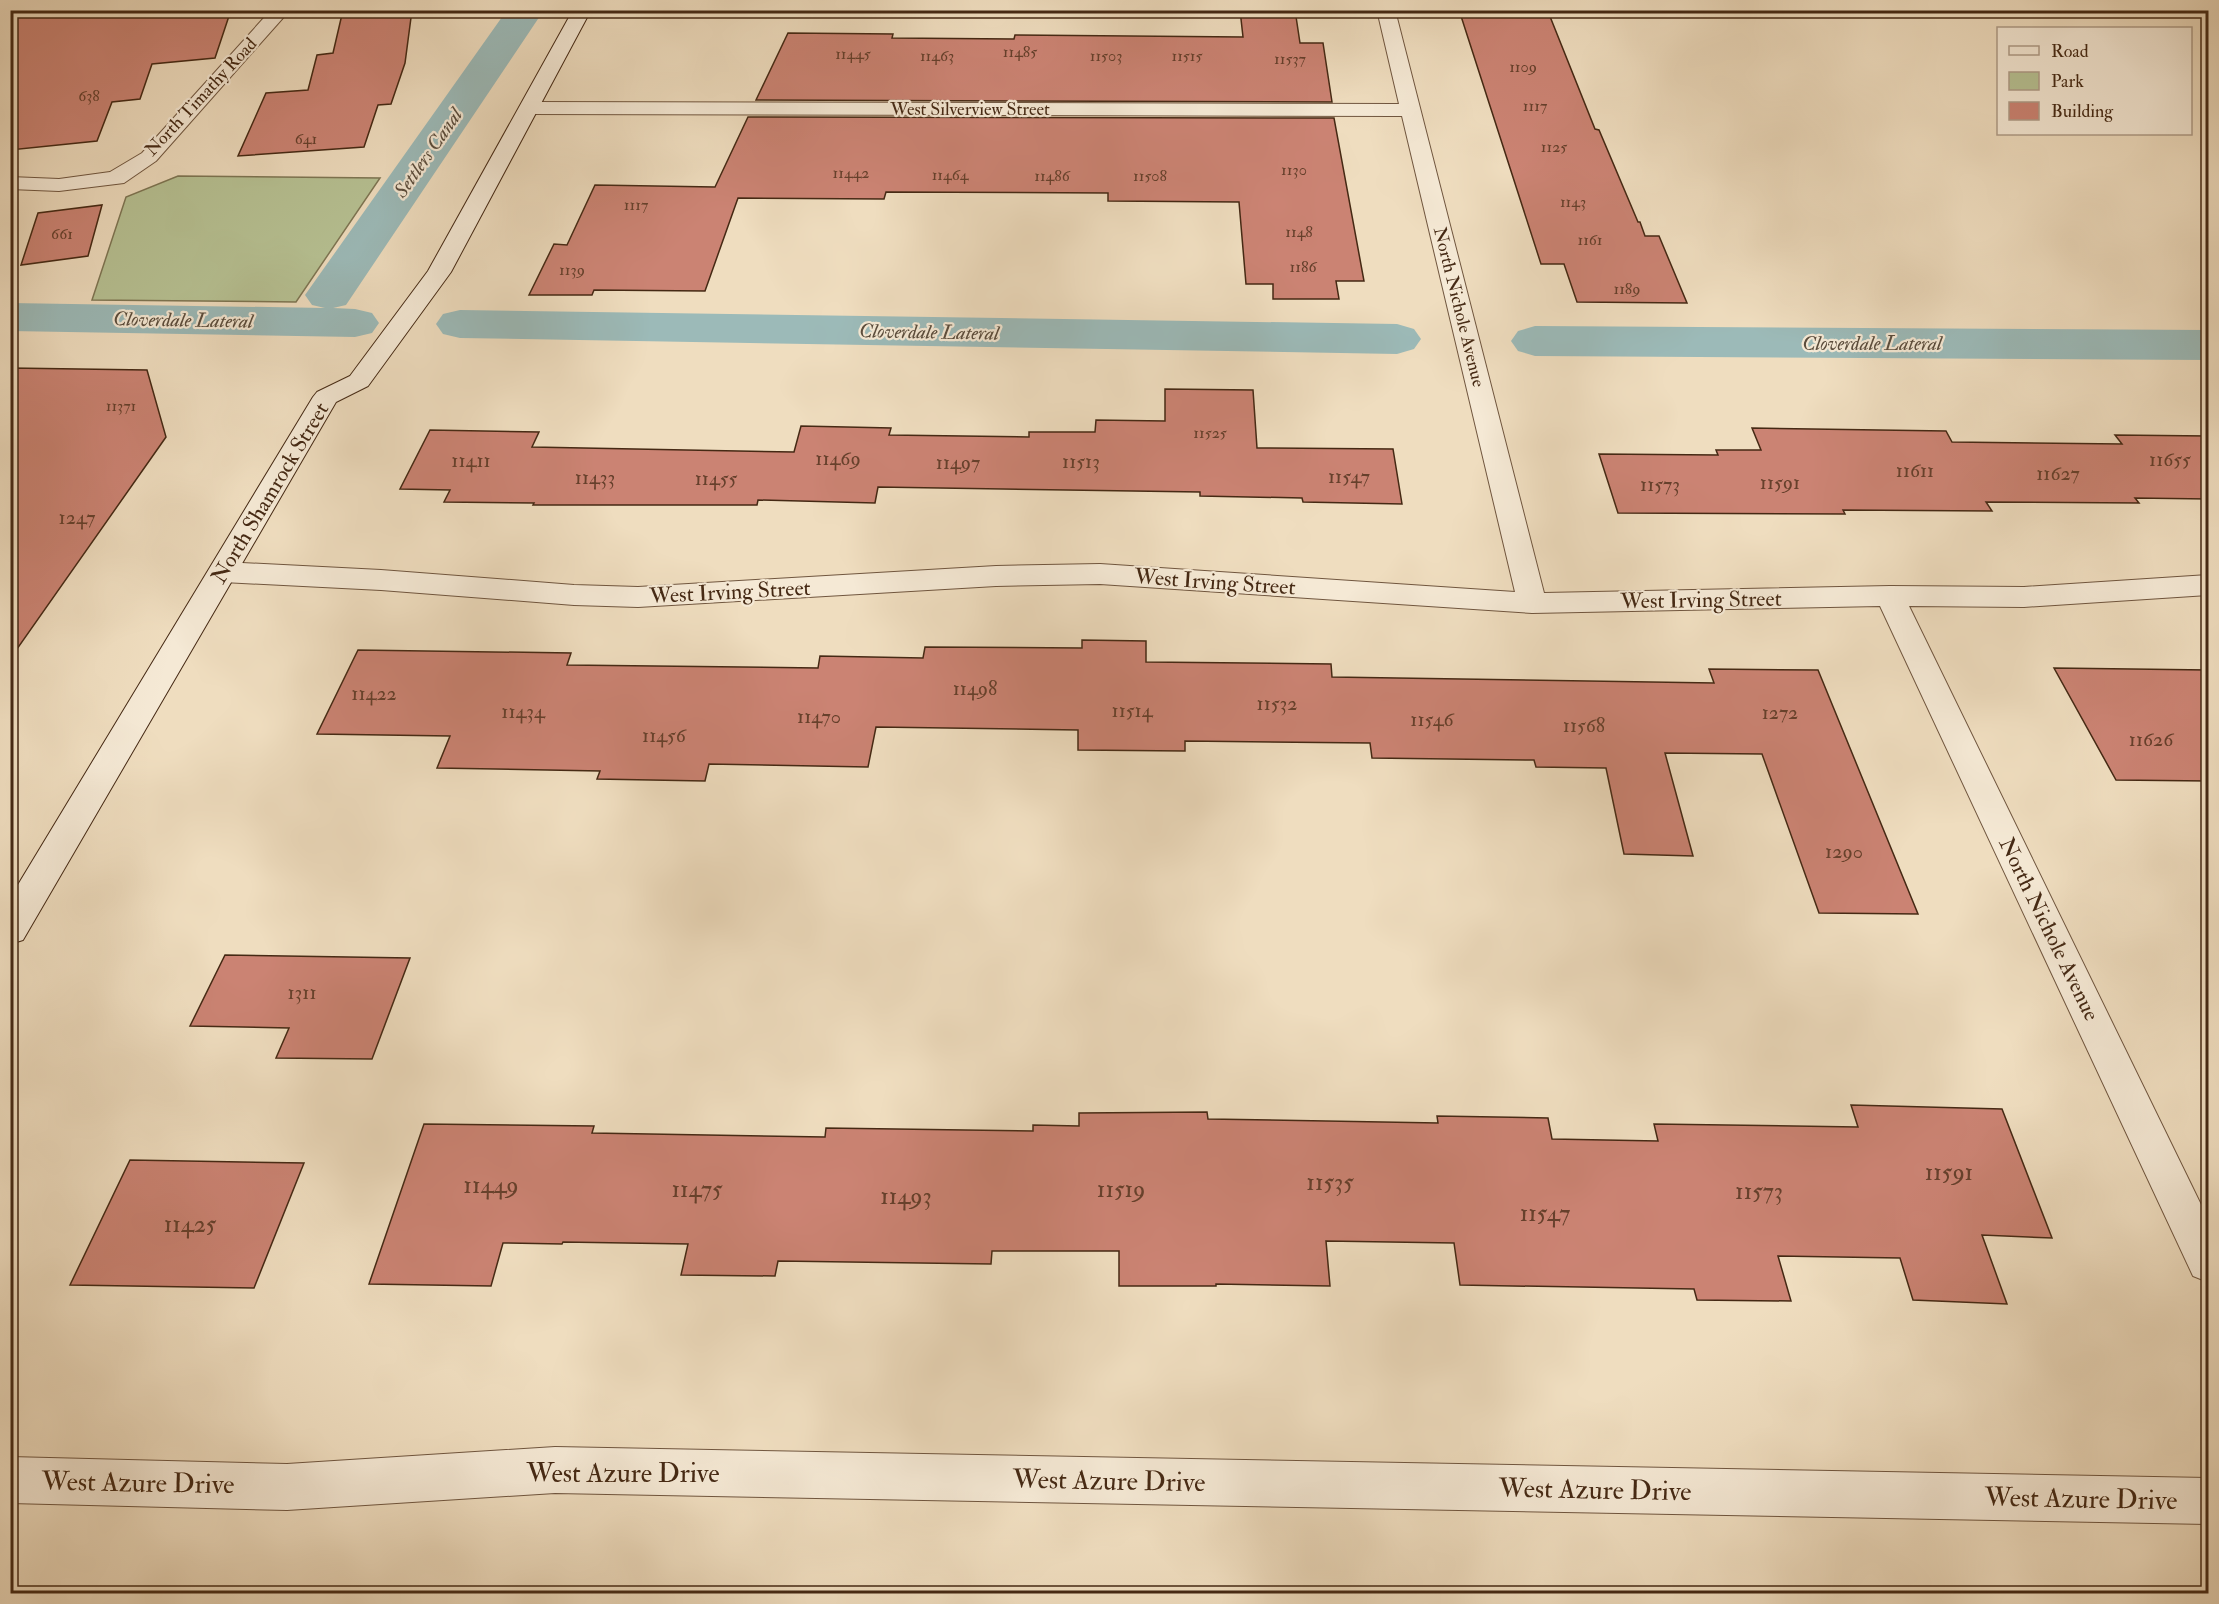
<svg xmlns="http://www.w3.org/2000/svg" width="2219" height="1604" font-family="'IM FELL Double Pica',serif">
<rect width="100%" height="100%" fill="#efddbf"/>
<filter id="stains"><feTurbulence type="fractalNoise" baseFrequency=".00333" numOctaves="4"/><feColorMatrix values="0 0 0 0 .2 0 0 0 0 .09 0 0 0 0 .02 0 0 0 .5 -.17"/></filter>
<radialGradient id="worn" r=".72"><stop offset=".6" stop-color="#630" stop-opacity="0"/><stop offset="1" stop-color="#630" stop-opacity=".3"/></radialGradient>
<path fill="#b7c294" stroke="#7e7654" stroke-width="1.5" d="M178 176 380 178 296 302 92 300 126 197Z"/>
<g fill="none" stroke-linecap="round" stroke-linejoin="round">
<g fill="#9cbab8" fill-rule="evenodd">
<path d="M507 10H544L346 305 333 308 355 309 372 313 379 323 372 333 355 337 10 331V303L325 308 312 305 305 295Z"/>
<path d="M460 310 1397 324 1414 329 1421 339 1414 349 1397 354 460 338 443 334 436 324 443 314Z"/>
<path d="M1535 326 2208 330V360L1535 356 1518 351 1511 341 1518 331Z"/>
</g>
</g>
<g fill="#cb8373" stroke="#452914" stroke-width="1.5">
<path d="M10 10H231L215 58 152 64 140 99 112 102 97 141 10 150Z"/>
<path d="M343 10H412L405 63 391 104 378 105 364 147 238 156 266 93 308 90 317 55 333 53Z"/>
<path d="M1240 10H1295L1300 43H1323L1332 102 756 100 788 33 893 34 892 38 1014 39 1015 35 1243 37Z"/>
<path d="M1460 13 1549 14 1595 129 1599 130 1638 222H1640L1645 236H1659L1687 303 1577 302 1564 264H1541Z"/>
<path d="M748 117 1334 118 1364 281H1336L1339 299H1273V284H1246L1239 202 1108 201V193L886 192 884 199 738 198 705 291 594 290 592 295H529L554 244 567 245 595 185 715 187Z"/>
<path d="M102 205 88 256 21 265 38 213Z"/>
<path d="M10 368 147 370 166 437 10 659Z"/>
<path d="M1165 389 1253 390 1257 448 1393 449 1402 504 1303 502 1302 498 1200 496V492L878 487 875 503 758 500 757 505H533L534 503 444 502 450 490 400 489 430 430 539 432 532 447 794 452 801 426 891 428 889 435 1029 437V432H1095L1096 420 1165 421Z"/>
<path d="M1752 428 1946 431 1952 442 2122 444 2115 435 2208 436V499L2135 498 2139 503 1986 502 1992 511 1843 510 1845 514 1618 513 1599 454 1718 455 1716 450H1761Z"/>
<path d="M1082 640 1146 641V662L1331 664 1332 677 1714 683 1709 669 1818 670 1918 914 1819 913 1762 754 1665 753 1693 856 1624 854 1606 768 1536 767 1534 760 1372 758 1370 743 1185 741V751L1078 750V730L876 727 868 767 709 764 705 781 597 779 600 771 437 768 450 736 317 734 358 650 571 653 567 665 818 668 820 656 923 658 925 647 1082 648Z"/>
<path d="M2054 668 2208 670V781L2116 780Z"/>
<path d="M225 955 410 958 372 1059 276 1058 289 1028 190 1026Z"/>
<path d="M1851 1105 2002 1109 2052 1238 1982 1235 2007 1304 1913 1300 1900 1258 1778 1256 1791 1301 1697 1300 1694 1289 1460 1285 1454 1243 1326 1241 1330 1286 1216 1284V1286H1119V1251H992L991 1264 778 1261 775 1276 681 1275 688 1244 563 1242 562 1244 503 1243 491 1286 369 1284 424 1124 594 1126 592 1133 825 1137 826 1128 1033 1131V1125L1079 1126V1113L1207 1112 1208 1119 1438 1123 1437 1116 1548 1118 1552 1139 1658 1141 1654 1124 1858 1127Z"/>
<path d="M130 1160 304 1163 254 1288 70 1285Z"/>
</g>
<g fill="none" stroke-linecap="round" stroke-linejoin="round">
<g stroke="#70563f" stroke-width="2">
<g id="street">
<path d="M271 10H290L156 161 124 183 116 184 59 191 10 189V177L59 179 110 172 142 153Z"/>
<path d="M1377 10H1395L1544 593 1890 586 2024 587 2208 575V595L2024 607 1909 606 2208 1219V1282L2193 1276 1880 606 1532 613 1100 584 996 586 638 607 574 605 381 590 223 582 213 579 209 572 213 565 223 562 381 570 574 585 638 587 996 566 1100 564 1515 592 1402 116 529 114 522 112 519 108 522 104 529 102 1399 104Z"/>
<path d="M555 1447 2208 1478V1524L555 1493 287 1510 10 1503V1457L287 1464Z"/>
</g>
</g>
<g stroke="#452914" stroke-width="2">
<path id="secondary" d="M573 10H591L451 272 368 386 336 402 23 940 10 944V898L313 397 317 392 350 376 428 271Z"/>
</g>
<use href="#street" fill="#f5e9d5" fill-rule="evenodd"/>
<use href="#secondary" fill="#f5e9d5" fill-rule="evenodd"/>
</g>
<g text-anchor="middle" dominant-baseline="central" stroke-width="4.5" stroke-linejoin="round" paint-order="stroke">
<g font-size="16" fill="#66402c">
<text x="1020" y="52">11485</text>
<text x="853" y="54">11445</text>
<text x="937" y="56">11463</text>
<text x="1106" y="56">11503</text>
<text x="1187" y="56">11515</text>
<text x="1290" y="59">11537</text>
<text x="1523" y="67">1109</text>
<text x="89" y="96">638</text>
<text x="1535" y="106">1117</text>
<text x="306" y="139">641</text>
<text x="1554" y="147">1125</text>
<text x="1294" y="170">1130</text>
<text x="851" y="173">11442</text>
<text x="950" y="175">11464</text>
<text x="1052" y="176">11486</text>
<text x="1150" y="176">11508</text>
<text x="1573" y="202">1143</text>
<text x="636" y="205">1117</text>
<text x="1299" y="232">1148</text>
<text x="62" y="234">661</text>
<text x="1590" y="240">1161</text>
<text x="1303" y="267">1186</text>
<text x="572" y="270">1139</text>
<text x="1627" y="289">1189</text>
<text x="121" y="406">11371</text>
<text x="1210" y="433">11525</text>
</g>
<g font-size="18" fill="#452914" stroke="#f5e9d5">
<text transform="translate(201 97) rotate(-47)">North Timathy Road</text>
<text x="970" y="109">West Silverview Street</text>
<text transform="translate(1459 307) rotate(76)">North Nichole Avenue</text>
</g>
<g font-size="20" font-style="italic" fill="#5b4d3d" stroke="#f5e9d5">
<text transform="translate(428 153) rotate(-55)">Settlers Canal</text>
<text transform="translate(183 320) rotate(1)">Cloverdale Lateral</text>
<text transform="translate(929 332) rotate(1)">Cloverdale Lateral</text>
<text x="1872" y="343">Cloverdale Lateral</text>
</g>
<g font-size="20" fill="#66402c">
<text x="838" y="458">11469</text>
<text x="2170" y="459">11655</text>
<text x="471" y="460">11411</text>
<text x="1081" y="461">11513</text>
<text x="958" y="462">11497</text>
<text x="1915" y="470">11611</text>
<text x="2058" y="473">11627</text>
<text x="1349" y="476">11547</text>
<text x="595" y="477">11433</text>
<text x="716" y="478">11455</text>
<text x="1780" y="482">11591</text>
<text x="1660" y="484">11573</text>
<text x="77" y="517">1247</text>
<text x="975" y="688">11498</text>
<text x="374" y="693">11422</text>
<text x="1277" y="703">11532</text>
<text x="1132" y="710">11514</text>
<text x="523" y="711">11434</text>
<text x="1780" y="712">1272</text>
<text x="819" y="716">11470</text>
<text x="1432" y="719">11546</text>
<text x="1584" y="725">11568</text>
<text x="664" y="735">11456</text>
<text x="2151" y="739">11626</text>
<text x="1844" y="851">1290</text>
<text x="302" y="992">1311</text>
</g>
<g font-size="22" fill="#452914" stroke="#f5e9d5">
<text transform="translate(270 493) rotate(-59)">North Shamrock Street</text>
<text transform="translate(1215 582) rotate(4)">West Irving Street</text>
<text transform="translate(730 592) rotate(-3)">West Irving Street</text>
<text transform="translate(1701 600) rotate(-1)">West Irving Street</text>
<text transform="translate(2049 929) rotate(64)">North Nichole Avenue</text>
</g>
<g font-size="24" fill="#66402c">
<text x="1949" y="1172">11591</text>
<text x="1330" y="1182">11535</text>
<text x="491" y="1185">11449</text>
<text x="697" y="1189">11475</text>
<text x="1121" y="1189">11519</text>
<text x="1759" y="1191">11573</text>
<text x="906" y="1196">11493</text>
<text x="1545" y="1213">11547</text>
<text x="190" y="1224">11425</text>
</g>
<g font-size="27" fill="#452914" stroke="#f5e9d5">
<text x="623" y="1473">West Azure Drive</text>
<text transform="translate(1109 1481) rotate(1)">West Azure Drive</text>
<text transform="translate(138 1483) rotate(1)">West Azure Drive</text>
<text transform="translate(1595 1490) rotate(1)">West Azure Drive</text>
<text transform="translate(2081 1499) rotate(1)">West Azure Drive</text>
</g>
</g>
<rect width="2219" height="1604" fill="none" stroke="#efddbf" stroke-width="36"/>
<rect x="12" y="12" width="2195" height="1580" fill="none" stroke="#452914" stroke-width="3"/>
<rect x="18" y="18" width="2183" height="1568" fill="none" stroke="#452914" stroke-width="1.5"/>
<rect x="1997" y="27" width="195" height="108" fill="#f5e9d5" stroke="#af9c88" stroke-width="1.5"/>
<rect x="2009" y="46" width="30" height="9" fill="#f5e9d5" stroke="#af9c88" stroke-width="1.5"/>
<text x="2051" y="57" font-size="18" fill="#452914">Road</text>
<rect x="2009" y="72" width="30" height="18" fill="#b7c294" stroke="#af9c88" stroke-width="1.5"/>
<text x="2051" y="87" font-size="18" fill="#452914">Park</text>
<rect x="2009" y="102" width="30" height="18" fill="#cb8373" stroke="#af9c88" stroke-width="1.5"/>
<text x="2051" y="117" font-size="18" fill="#452914">Building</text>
<rect width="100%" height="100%" filter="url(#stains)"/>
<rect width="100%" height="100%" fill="url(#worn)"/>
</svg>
